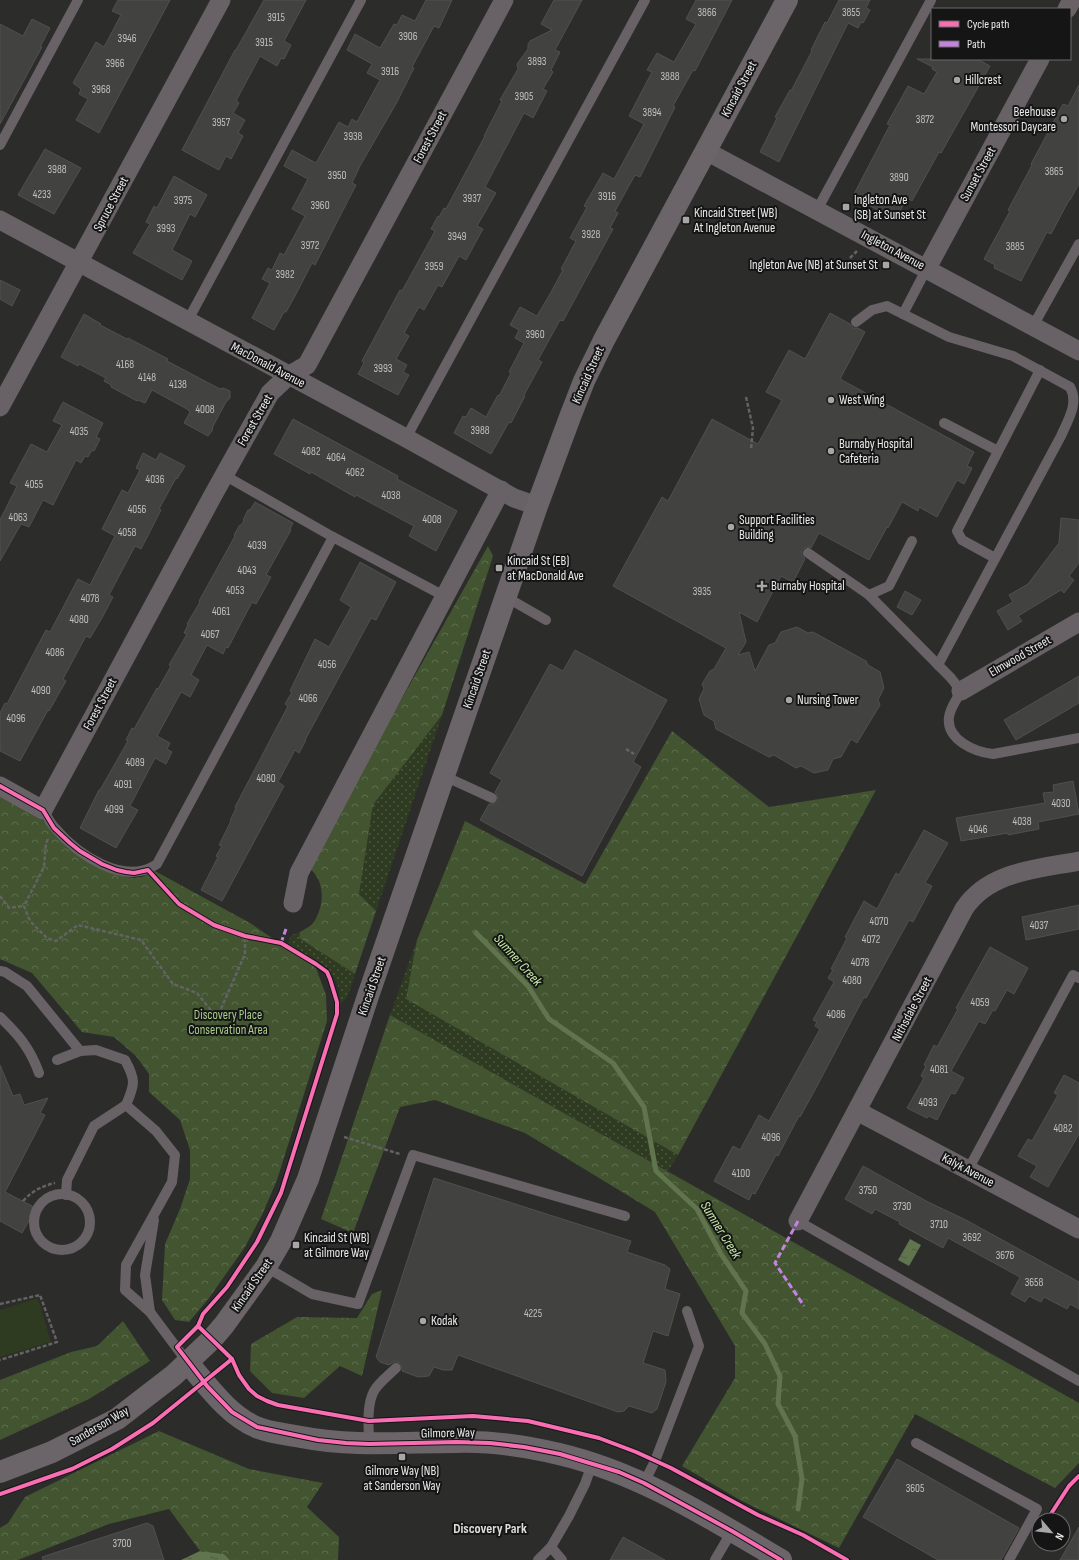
<svg xmlns="http://www.w3.org/2000/svg" width="1079" height="1560" font-family="'Sofia Sans Condensed',sans-serif">
<defs>
<pattern id="grass-dots" width="8" height="8" patternUnits="userSpaceOnUse"><rect width="8" height="8" fill="#2e3b21"/><path d="M2 2h.1M6 6h.1" fill="none" stroke="#4c5841" stroke-width="1.8" stroke-linecap="round"/></pattern>
<pattern id="forest-crowns" width="20" height="18" patternUnits="userSpaceOnUse"><rect width="20" height="18" fill="#425430"/><path d="M2 6a3 3 0 1 1 6 0M12 15a3 3 0 1 1 6 0" fill="none" stroke="#5d6d4e"/></pattern>
<pattern id="water-ripples" width="26" height="14" patternUnits="userSpaceOnUse"><rect width="26" height="14" fill="#60744e"/><path d="M2 4q2-2 4 0t4 0M15 11q2-2 4 0t4 0" fill="none" stroke="#535d4a"/></pattern>
</defs>
<rect width="100%" height="100%" fill="#2c2c2b"/>
<g fill="url(#grass-dots)">
<path d="M442 715 376 911 359 894 373 805Z"/>
<path d="M300 932 299 938 355 974 347 998 339 1005C339 1000 340 994 339 989 332 965 307 955 287 944L292 935Z"/>
<path d="M417 940 406 999 678 1155 668 1171 390 1015Z"/>
</g>
<g fill="url(#forest-crowns)">
<path d="M488 546 493 556 442 715 373 805 359 894 376 911 355 974 299 938 300 932C304 929 310 927 313 923 325 907 326 878 307 867Z"/>
<path d="M672 731 769 807 876 790 678 1155 406 999 417 940 465 821 585 884Z"/>
<path d="M0 793 34 811 67 846 101 869 114 874 133 878 142 877 155 871 250 923 316 968 326 995 327 1021 277 1180 262 1215 245 1247 209 1298 189 1322 175 1320 162 1300 165 1244 180 1209 190 1179V1150L180 1120 149 1092V1074L136 1056 114 1037 82 1032 32 973 0 959Z"/>
<path d="M390 1015 1079 1403V1463L1055 1488 915 1414 839 1548 740 1500 682 1466 735 1378V1346L655 1212 525 1133 435 1100 400 1107 353 1233 321 1219Z"/>
<path d="M382 1290 362 1376 340 1366 304 1398 272 1393 250 1371 251 1344 297 1317 357 1318 372 1294Z"/>
<path d="M123 1321 150 1361 89 1399 0 1440V1380L71 1352 97 1346Z"/>
<path d="M159 1431 249 1469 323 1483 307 1507 339 1537 338 1560H230L224 1554 200 1551 169 1509 109 1524 18 1560H0V1528L8 1523 25 1497Z"/>
</g>
<path fill="#2e3b21" d="M38 1298 51 1342 0 1357V1310Z"/>
<g fill="url(#water-ripples)">
<path d="M910 1239 921 1245 909 1266 898 1260Z"/>
<path d="M200 1551 224 1554 230 1560H181Z"/>
</g>
<g fill="none" stroke-linecap="round" stroke-linejoin="round">
<path stroke="#60744e" stroke-width="5" d="M476 933 528 986 549 1019 613 1063 644 1107 656 1171 697 1209 721 1254 746 1291 742 1313 765 1344 780 1376 778 1404 795 1436 802 1479 798 1509"/>
</g>
<g fill="#424241" stroke="#50504f">
<path d="M118 0H170L99 133 76 120 88 99 79 94 81 89 73 83 96 42 104 47 121 15 112 11Z"/>
<path d="M264 0H306L284 41 291 45 284 59 281 58 277 66 260 56 236 101 239 103 233 113 245 120 238 133 243 136 231 159 226 156 219 170 182 150 235 50H236Z"/>
<path d="M426 0H452L439 28 434 26 412 67 414 68 397 102 360 166 352 183 356 185 315 265 312 263 295 296 286 312H284L274 330 252 318 270 283 262 279 268 268 272 270 280 253 284 255 305 216 292 209 308 179 284 166 292 150 316 163 339 122 348 127 352 119 357 122 380 80 367 73 372 64 347 50 355 34 380 48 394 24 397 25 402 15 415 21Z"/>
<path d="M554 0H582L555 50 560 52 551 70 553 72 543 89 547 91 533 118 524 113 485 187 496 193 477 226 483 229 466 260 459 256 442 287 438 285 424 310 419 307 404 333 409 336 396 359 407 365 403 372 409 375 398 395 358 374 364 363 362 361 400 290 402 291 435 231 431 229 438 216 439 217 444 208 446 209 485 136H484L502 101 500 100 518 69 517 64 528 49V45L530 41 552 30 541 24Z"/>
<path d="M696 0H732L695 71 693 70 673 106 675 107 640 177 635 175 615 211 618 213 610 228 613 229 563 321 560 320 538 360 542 362 524 395 525 396 511 423 509 422 491 454 454 433 463 416 466 417 471 408 486 417 498 395 499 396 511 373 509 372 524 343 515 338 519 330 510 325 520 307 537 316 550 294 563 270 561 269 576 241 570 238 587 207 584 206 603 173 614 179 644 124 629 116 652 72 647 70 657 53 674 62 696 24 686 19Z"/>
<path d="M839 0H870L866 8 870 10 863 23 861 22 858 28 848 23 779 162 760 152 777 118 775 117 790 90 791 91 812 51 811 50 825 22 827 23Z"/>
<path d="M32 19 50 28 40 47H42L0 124V24L23 36Z"/>
<path d="M917 59H977L990 66 941 153 939 152 912 201 907 198 895 220 853 196 890 125 887 124 908 86 924 94 937 72 932 69 933 67Z"/>
<path d="M1079 85V184L1070 200H1069L1051 234 1047 232 1021 281 994 268 995 265 984 259 1010 211 1008 210 1032 165 1031 164 1038 151 1063 104 1068 106Z"/>
<path d="M45 149 81 168 54 214 18 195Z"/>
<path d="M174 176 207 195 195 217 190 214 172 250 192 261 182 280 133 253 150 224 146 222 154 206 157 208Z"/>
<path d="M0 280 20 290 12 306 0 299Z"/>
<path d="M830 313 850 324 853 328H858L865 332 840 379 974 452 967 466 972 468 964 484 957 480 937 517 919 507 918 511 902 502 888 528 887 527 869 560 819 533 811 548 806 547 802 550V555L805 559 793 582 781 576 757 622 739 612 746 642 738 655 749 652 755 671 769 645 775 643 781 632 797 627 808 633 813 632 866 661 868 665 880 672 884 688 878 700 880 705 857 743 851 739 841 757 833 759 828 770 814 773 801 766 796 768 774 755 769 757 716 729 714 721 704 715 699 699 704 689 702 684 710 671 714 669 726 648 613 586 662 497 668 501 712 419 758 444 782 400 766 392 789 350 805 359Z"/>
<path d="M84 314 101 324 100 325 127 339 128 338 168 359 167 361 220 389 223 388 230 391V398L226 402 213 426 212 431 208 436 184 423 190 412 187 409 152 390 145 403 138 400 137 401 111 387V385L104 381 106 378 79 364 78 366 61 357Z"/>
<path d="M63 402 103 423 96 437 100 439 94 451 92 450 88 457 85 456 81 463 76 460 53 505 43 500 29 527 21 524 0 561V520L17 486 10 483 31 444 47 452 62 425 53 421Z"/>
<path d="M293 419 398 476 397 479 457 511 436 551 409 536 414 526 356 495 355 497 311 472 310 474 274 454Z"/>
<path d="M143 453 156 460 160 453 185 466 177 479 176 478 159 509 161 510 141 549 135 546 109 595 113 597 102 618 90 638 86 636 63 679 66 681 49 711 48 710 20 761 0 751V713L5 703 7 704 46 630 50 632 78 579 90 585 115 536 102 529 122 490 128 493 140 470 136 468Z"/>
<path d="M255 502 293 523 290 529 291 530 266 575 271 577 264 590 256 604 252 602 228 648 226 647 223 654 207 645 191 675 199 680 190 697 181 692 157 736 170 743 167 749 172 752 166 764 155 758 130 806 138 810 116 848 80 828 99 790H100L128 741 126 740 132 728 134 729 157 688 158 689 171 666 169 665 187 634 184 633 188 625 187 624 200 602 199 601 235 536 234 535 239 526 243 523 244 518 248 510H250Z"/>
<path d="M1061 518 1079 520V563L1069 576 1074 580 1064 593 1061 590 1018 616 1022 621 1008 630 997 611 1013 602 1009 595 1028 584 1059 543Z"/>
<path d="M360 562 396 582 376 620 371 618 305 740H306L299 753 295 750 278 782 284 786 222 901 201 890 218 857 216 856 222 846 219 845 231 821H230L236 808 235 807 288 706 285 704 292 692 290 691 315 639 329 647 351 607 340 600Z"/>
<path d="M905 591 921 600 912 615 897 607Z"/>
<path d="M575 650 667 700 633 762 641 767 582 876 480 820 489 804H493L498 800 497 795 495 792 502 780 490 773 550 664 563 671Z"/>
<path d="M1079 676V703L1016 740 1004 720Z"/>
<path d="M1073 781 1079 814 1038 822 1039 829 1008 835V833L961 841 956 818 1045 803 1043 793 1054 792 1053 785Z"/>
<path d="M924 830 948 843 925 883 932 886 913 922 909 920 866 998 864 997 816 1088 800 1117 799 1116 778 1156 776 1155 755 1194 752 1193 749 1200 714 1181 733 1146 740 1150 759 1115 769 1121 820 1029 815 1026 817 1022 813 1020 834 982 828 978 833 970 831 969 847 938 845 937 864 901 877 909 896 873 899 875Z"/>
<path d="M1079 905V929L1026 940 1022 917Z"/>
<path d="M990 947 1028 968 1014 994 1007 990 995 1011 993 1010 985 1024 979 1021 951 1071 964 1078 955 1094 951 1093 937 1120 929 1116 927 1118 907 1108 924 1078 921 1076 926 1066 924 1065 934 1045 937 1047 958 1009 956 1008Z"/>
<path d="M0 1065 13 1096 20 1094 24 1105 48 1098 40 1113 45 1115 5 1192 36 1208 22 1233 0 1221Z"/>
<path d="M1064 1075 1079 1083V1134L1048 1187 1030 1177 1037 1166 1018 1156 1028 1139 1032 1141 1058 1095 1054 1093Z"/>
<path d="M863 1166 928 1202 964 1219 1079 1282V1309L1070 1304 1067 1309 1044 1297 1041 1302 1029 1296 1025 1302 1011 1294 1020 1277 948 1238 943 1248 899 1224 900 1222 875 1209 872 1214 845 1199Z"/>
<path d="M434 1178 631 1241 627 1252 665 1265 670 1269 665 1289 680 1294 668 1336 653 1331 643 1363 665 1370 666 1382 657 1409 652 1413 629 1406 624 1411 618 1412 458 1355 452 1370H443L434 1367 429 1376 418 1377 402 1371V1366L398 1362H394L389 1365 380 1362 376 1357Z"/>
<path d="M897 1459 1019 1528 1001 1560H938L863 1517Z"/>
<path d="M147 1523 153 1526 164 1560H43L42 1557Z"/>
<path d="M1079 1527V1560H1060Z"/>
<path d="M623 1537 665 1560H610Z"/>
</g>
<g fill="none" stroke-linecap="round" stroke-linejoin="round">
<g stroke="#656264" stroke-width="2.5" stroke-dasharray="4 2" stroke-linecap="butt">
<path d="M850 258 857 251"/>
<path d="M746 397 753 428 751 449"/>
<path d="M626 749 634 754"/>
<path d="M48 839 46 843 44 867 24 906 30 921 47 938 56 941 78 925 141 940 173 984 197 993 217 1018 245 954V936"/>
<path d="M0 896 9 908 24 906"/>
<path d="M344 1137 400 1154"/>
<path d="M23 1201C32 1191 42 1186 55 1183"/>
<path d="M0 1304 40 1295 57 1342 0 1360"/>
</g>
<g stroke="#686266" stroke-width="10">
<path d="M0 145 78 0"/>
<path d="M817 210 931 0"/>
<path d="M903 314 927 268"/>
<path d="M187 322 361 0"/>
<path d="M856 322 872 310 887 306 949 337 1013 356 1070 387C1079 403 1068 420 1061 436L938 665"/>
<path d="M1033 326 1079 244"/>
<path d="M944 423 998 451"/>
<path d="M406 438 645 0"/>
<path d="M224 475 333 537 444 596"/>
<path d="M808 553 869 595 951 678 961 691C957 699 950 708 949 717 946 740 975 752 993 754L1079 738"/>
<path d="M995 558 962 540 957 531 1040 370"/>
<path d="M869 595 889 586 912 541"/>
<path d="M506 597 546 620"/>
<path d="M444 776 492 798"/>
<path d="M43 810C47 816 50 823 55 828 77 854 124 887 157 864L333 537"/>
<path d="M0 971 5 972 27 986 80 1051"/>
<path d="M0 1017C18 1034 30 1048 39 1073"/>
<path d="M57 1060 80 1051 96 1050 125 1060C136 1080 135 1084 126 1105L156 1131 175 1155 172 1182 126 1265 125 1290 150 1312 188 1363"/>
<path d="M968 1170 1073 975 1079 978"/>
<circle cx="62" cy="1222" r="28"/>
<path d="M66 1195 67 1180 94 1126 126 1105"/>
<path d="M798 1221 1079 1381"/>
<path d="M266 1267 312 1294 358 1304 413 1155 625 1216"/>
<path d="M150 1312 145 1275 154 1220"/>
<path d="M916 1443 1037 1509 1009 1560"/>
<path d="M369 1444C369 1427 366 1406 374 1391 379 1382 389 1375 396 1368"/>
<path d="M644 1483 655 1461 699 1346 687 1311"/>
<path d="M551 1547 562 1560"/>
<path d="M538 1560 551 1547 569 1516 585 1484 592 1464"/>
<path d="M715 1560 732 1531"/>
</g>
<g stroke="#686266" stroke-width="19">
<path d="M1067 9 1072 0"/>
<path d="M706 151 1079 351"/>
<path d="M0 220 406 438 514 498 537 506"/>
<path d="M927 268 1040 59"/>
<path d="M0 407 221 0"/>
<path d="M961 691 1079 622"/>
<path d="M0 786 43 810 212 497 270 393 288 376 307 365 504 0"/>
<path d="M293 903 299 873 501 490"/>
<path d="M857 1111 1079 1229"/>
<path d="M798 1221 964 909C989 871 1038 869 1079 861"/>
</g>
<g stroke="#6b6468" stroke-width="22">
<path d="M188 1363C208 1386 228 1415 256 1427 269 1433 287 1434 301 1437 352 1447 404 1442 456 1442 490 1441 526 1446 559 1454 640 1473 710 1518 781 1560"/>
<path d="M0 1472 52 1452 117 1419 174 1375 212 1339 224 1325 266 1267 281 1241 308 1179 368 996 537 506 570 417 584 381 604 340 787 0"/>
</g>
<g stroke="#c483df" stroke-width="3" stroke-dasharray="6 3" stroke-linecap="butt">
<path d="M281 943 286 929"/>
<path d="M798 1221 775 1263 804 1306"/>
</g>
<g stroke="#141514" stroke-width="6">
<g id="cycleway">
<path d="M0 786 43 810 54 828 70 843 80 851 102 864 117 870 126 872 134 873 148 870 179 904 214 925 245 936 281 943 316 964 327 972 330 979 337 1002V1014L281 1193 257 1242 227 1287 203 1314 198 1326 232 1359 239 1375 249 1389 257 1396 267 1401 278 1405 369 1421 473 1416 528 1421 599 1438 636 1452 671 1468 758 1515 803 1535 847 1560"/>
<path d="M198 1326 177 1347 207 1386 232 1412 257 1427 318 1440 346 1443 369 1444 457 1442 490 1443 524 1447 560 1454 619 1472 644 1483 732 1531 781 1560"/>
<path d="M0 1494 72 1469 112 1449 153 1423 232 1359"/>
<path d="M1047 1520 1069 1486 1079 1476"/>
</g>
</g>
<use href="#cycleway" stroke="#f96db3" stroke-width="4"/>
</g>
<g fill="#a7a8a6" stroke="#141514" stroke-width="1.5">
<circle cx="957" cy="80" r="4"/>
<circle cx="1064" cy="119" r="4"/>
<rect x="842" y="203" width="8" height="8" rx="2"/>
<rect x="682" y="216" width="8" height="8" rx="2"/>
<rect x="882" y="261" width="8" height="8" rx="2"/>
<circle cx="831" cy="400" r="4"/>
<circle cx="831" cy="451" r="4"/>
<circle cx="731" cy="527" r="4"/>
<rect x="495" y="564" width="8" height="8" rx="2"/>
<path d="M760 580h4v4h4v4h-4v4h-4v-4h-4v-4h4z"/>
<circle cx="789" cy="700" r="4"/>
<rect x="292" y="1241" width="8" height="8" rx="2"/>
<circle cx="423" cy="1321" r="4"/>
<rect x="398" y="1453" width="8" height="8" rx="2"/>
</g>
<g text-anchor="middle" dominant-baseline="central" stroke-width="4" stroke-linejoin="round" paint-order="stroke">
<g font-size="11" fill="#bfc0bf">
<text x="707" y="12">3866</text>
<text x="851" y="12">3855</text>
<text x="276" y="17">3915</text>
<text x="408" y="36">3906</text>
<text x="127" y="38">3946</text>
<text x="264" y="42">3915</text>
<text x="537" y="61">3893</text>
<text x="115" y="63">3966</text>
<text x="390" y="71">3916</text>
<text x="670" y="76">3888</text>
<text x="101" y="89">3968</text>
<text x="524" y="96">3905</text>
<text x="652" y="112">3894</text>
<text x="925" y="119">3872</text>
<text x="221" y="122">3957</text>
<text x="353" y="136">3938</text>
<text x="57" y="169">3988</text>
<text x="1054" y="171">3865</text>
<text x="337" y="175">3950</text>
<text x="899" y="177">3890</text>
<text x="42" y="194">4233</text>
<text x="607" y="196">3916</text>
<text x="472" y="198">3937</text>
<text x="183" y="200">3975</text>
<text x="320" y="205">3960</text>
<text x="166" y="228">3993</text>
<text x="591" y="234">3928</text>
<text x="457" y="236">3949</text>
<text x="310" y="245">3972</text>
<text x="1015" y="246">3885</text>
<text x="434" y="266">3959</text>
<text x="285" y="274">3982</text>
<text x="535" y="334">3960</text>
<text x="125" y="364">4168</text>
<text x="383" y="368">3993</text>
<text x="147" y="377">4148</text>
<text x="178" y="384">4138</text>
<text x="205" y="409">4008</text>
<text x="480" y="430">3988</text>
<text x="79" y="431">4035</text>
<text x="311" y="451">4082</text>
<text x="336" y="457">4064</text>
<text x="355" y="472">4062</text>
<text x="155" y="479">4036</text>
<text x="34" y="484">4055</text>
<text x="391" y="495">4038</text>
<text x="137" y="509">4056</text>
<text x="18" y="517">4063</text>
<text x="432" y="519">4008</text>
<text x="127" y="532">4058</text>
<text x="257" y="545">4039</text>
<text x="247" y="570">4043</text>
<text x="235" y="590">4053</text>
<text x="702" y="591">3935</text>
<text x="90" y="598">4078</text>
<text x="221" y="611">4061</text>
<text x="79" y="619">4080</text>
<text x="210" y="634">4067</text>
<text x="55" y="652">4086</text>
<text x="327" y="664">4056</text>
<text x="41" y="690">4090</text>
<text x="308" y="698">4066</text>
<text x="16" y="718">4096</text>
<text x="135" y="762">4089</text>
<text x="266" y="778">4080</text>
<text x="123" y="784">4091</text>
<text x="1061" y="803">4030</text>
<text x="114" y="809">4099</text>
<text x="1022" y="821">4038</text>
<text x="978" y="829">4046</text>
<text x="879" y="921">4070</text>
<text x="1039" y="925">4037</text>
<text x="871" y="939">4072</text>
<text x="860" y="962">4078</text>
<text x="852" y="980">4080</text>
<text x="980" y="1002">4059</text>
<text x="836" y="1014">4086</text>
<text x="939" y="1069">4081</text>
<text x="928" y="1102">4093</text>
<text x="1063" y="1128">4082</text>
<text x="771" y="1137">4096</text>
<text x="741" y="1173">4100</text>
<text x="868" y="1190">3750</text>
<text x="902" y="1206">3730</text>
<text x="939" y="1224">3710</text>
<text x="972" y="1237">3692</text>
<text x="1005" y="1255">3676</text>
<text x="1034" y="1282">3658</text>
<text x="533" y="1313">4225</text>
<text x="915" y="1488">3605</text>
<text x="122" y="1543">3700</text>
</g>
<g font-size="13" fill="#e9eae9" stroke="#141514" text-anchor="start">
<text x="965" y="80">Hillcrest</text>
<text x="1056" y="112" text-anchor="end">Beehouse<tspan x="1056" dy="15">Montessori Daycare</tspan></text>
<text x="854" y="200">Ingleton Ave<tspan x="854" dy="15">(SB) at Sunset St</tspan></text>
<text x="694" y="213">Kincaid Street (WB)<tspan x="694" dy="15">At Ingleton Avenue</tspan></text>
<text x="878" y="265" text-anchor="end">Ingleton Ave (NB) at Sunset St</text>
<text x="839" y="400">West Wing</text>
<text x="839" y="444">Burnaby Hospital<tspan x="839" dy="15">Cafeteria</tspan></text>
<text x="739" y="520">Support Facilities<tspan x="739" dy="15">Building</tspan></text>
<text x="507" y="561">Kincaid St (EB)<tspan x="507" dy="15">at MacDonald Ave</tspan></text>
<text x="771" y="586">Burnaby Hospital</text>
<text x="797" y="700">Nursing Tower</text>
<text x="304" y="1238">Kincaid St (WB)<tspan x="304" dy="15">at Gilmore Way</tspan></text>
<text x="431" y="1321">Kodak</text>
<text x="402" y="1471" text-anchor="middle">Gilmore Way (NB)<tspan x="402" dy="15">at Sanderson Way</tspan></text>
</g>
<g font-size="13" fill="#e9eae9" stroke="#141514">
<text transform="translate(739 89) rotate(-62)">Kincaid Street</text>
<text transform="translate(430 137) rotate(-62)">Forest Street</text>
<text transform="translate(978 174) rotate(-61)">Sunset Street</text>
<text transform="translate(111 204) rotate(-62)">Spruce Street</text>
<text transform="translate(893 250) rotate(28)">Ingleton Avenue</text>
<text transform="translate(268 365) rotate(28)">MacDonald Avenue</text>
<text transform="translate(588 375) rotate(-66)">Kincaid Street</text>
<text transform="translate(255 420) rotate(-60)">Forest Street</text>
<text transform="translate(1020 656) rotate(-30)">Elmwood Street</text>
<text transform="translate(477 679) rotate(-71)">Kincaid Street</text>
<text transform="translate(100 704) rotate(-62)">Forest Street</text>
<text transform="translate(372 986) rotate(-71)">Kincaid Street</text>
<text transform="translate(912 1009) rotate(-62)">Nithsdale Street</text>
<text transform="translate(968 1170) rotate(28)">Kalyk Avenue</text>
<text transform="translate(252 1285) rotate(-55)">Kincaid Street</text>
<text transform="translate(99 1426) rotate(-30)">Sanderson Way</text>
<text transform="translate(448 1433) rotate(-1)">Gilmore Way</text>
</g>
<g font-size="13" fill="#a9cd8a" stroke="#141514">
<text x="228" y="1015">Discovery Place<tspan x="228" dy="15">Conservation Area</tspan></text>
</g>
<g font-size="14" font-style="italic" fill="#c5eaa6" stroke="#141514">
<text transform="translate(518 960) rotate(48)">Sumner Creek</text>
<text transform="translate(721 1230) rotate(58)">Sumner Creek</text>
</g>
<g font-size="14" font-weight="bold" fill="#dcdeda" stroke="#141514">
<text x="490" y="1528">Discovery Park</text>
</g>
</g>
<rect x="931" y="8" width="140" height="52" fill="#141514" stroke="#696a69"/>
<rect x="939" y="21" width="20" height="6" fill="#f96db3" stroke="#696a69"/>
<text x="967" y="28" font-size="12" fill="#e9eae9">Cycle path</text>
<rect x="939" y="41" width="20" height="6" fill="#c483df" stroke="#696a69"/>
<text x="967" y="48" font-size="12" fill="#e9eae9">Path</text>
<g transform="translate(1051 1532) rotate(118)"><circle r="19" fill="#141514" stroke="#696a69"/>
<path d="M0-3L7 15L0 10L-7 15Z" fill="#a7a8a6"/>
<text y="-6" font-size="11" font-weight="bold" text-anchor="middle" fill="#e9eae9">N</text>
</g>
</svg>
